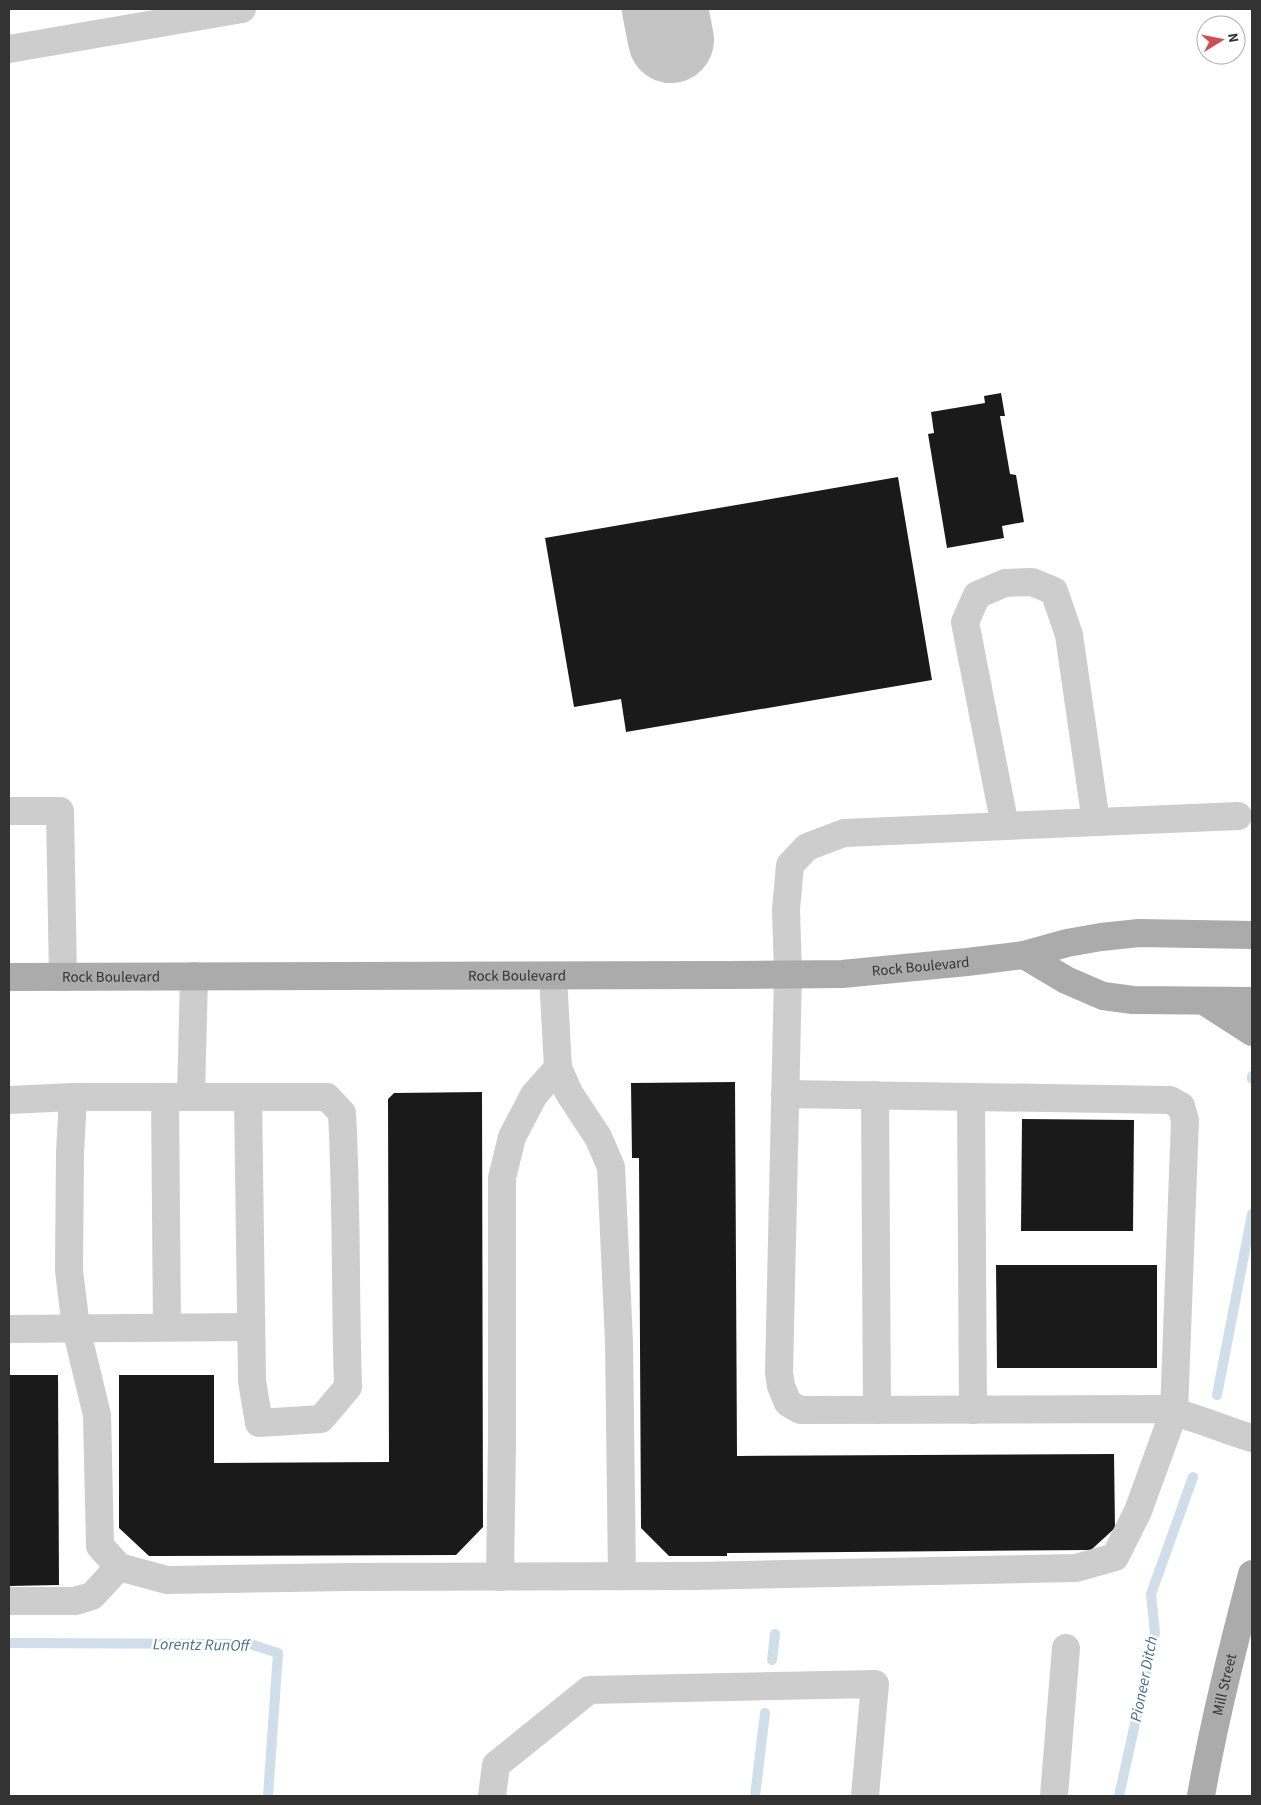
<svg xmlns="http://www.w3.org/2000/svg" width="1261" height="1805" font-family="'Source Sans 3',sans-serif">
<rect width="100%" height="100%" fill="#fff"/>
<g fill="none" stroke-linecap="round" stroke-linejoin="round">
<g stroke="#cfdee8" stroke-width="10">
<path d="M1252 1076V1079"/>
<path d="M1217 1395 1252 1214"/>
<path d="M9 1643 250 1644 278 1653 268 1796"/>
<path d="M772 1660 775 1634"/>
<path d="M755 1796 765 1713"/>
<path d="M1119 1796 1155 1633 1151 1594 1193 1477"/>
</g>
<path stroke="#c4c4c4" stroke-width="86" d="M665 9 671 40"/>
</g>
<g fill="#1a1a1a">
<path d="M1001 393 1005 416H1000L1010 474 1016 475 1024 522 1002 526 1004 538 947 548 928 434 934 433 931 412 985 403 984 396Z"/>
<path d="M898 477 932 680 626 732 621 699 574 707 545 538Z"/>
<path d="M735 1082 737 1456 1114 1454 1115 1528 1091 1550 727 1553V1556H669L641 1528 639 1158H632L631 1083Z"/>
<path d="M482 1092 483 1527 456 1555 149 1556 119 1528V1375H214V1463L389 1462 388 1099 394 1093Z"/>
<path d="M1022 1119 1134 1120 1133 1231H1021Z"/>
<path d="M996 1265H1157V1368H997Z"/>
<path d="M9 1375H58L59 1585 9 1586Z"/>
</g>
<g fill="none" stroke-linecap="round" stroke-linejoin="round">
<g stroke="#cdcdcd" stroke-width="28">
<path d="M9 49 242 9"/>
<path d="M9 811H60L63 977"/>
<path d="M1238 816 844 833 807 847 790 865 786 909 788 974 779 1373 781 1386 788 1403 800 1410 1160 1409C1192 1415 1221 1429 1252 1438"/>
<path d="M1005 826 965 622 977 595 1005 583 1032 582 1054 591 1069 635 1096 822"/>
<path d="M194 976 191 1097H73L70 1153 69 1270 76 1328 97 1415 100 1546 119 1567 167 1580 349 1577 696 1576 1076 1568 1115 1557 1138 1511 1174 1412 1185 1120 1181 1106 1170 1100 785 1094"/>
<path d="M553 976 558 1068 569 1093 598 1137 611 1167 619 1342 622 1576"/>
<path d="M875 1095 877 1410"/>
<path d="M165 1097 167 1327"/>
<path d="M191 1097H327L342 1113C347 1204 345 1296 348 1387L321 1419 259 1423 252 1381 248 1097"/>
<path d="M971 1097 973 1410"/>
<path d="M9 1100 73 1097"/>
<path d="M9 1329 251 1327"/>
<path d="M500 1577 502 1441V1178L512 1137 534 1095 558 1068"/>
<path d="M9 1601H75L92 1596 119 1567"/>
<path d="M492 1796 496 1765 589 1690 875 1684 865 1796"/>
<path d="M1054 1796 1066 1648"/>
</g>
<g stroke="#ababab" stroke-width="28">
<path d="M1024 955 1066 980 1103 996 1133 1000 1252 1001"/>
<path id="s1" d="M9 977 728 975 842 974 967 962 1024 955 1067 943 1101 937 1139 933 1252 935"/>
<path d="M1204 1001 1252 1032"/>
<path id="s2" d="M1201 1796C1214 1721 1233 1647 1252 1574"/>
</g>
</g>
<g text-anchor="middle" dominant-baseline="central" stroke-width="5" stroke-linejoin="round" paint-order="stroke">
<g font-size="15" fill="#333" stroke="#fff">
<text stroke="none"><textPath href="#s1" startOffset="912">Rock Boulevard</textPath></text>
<text stroke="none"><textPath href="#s1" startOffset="508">Rock Boulevard</textPath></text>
<text stroke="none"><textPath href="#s1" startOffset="102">Rock Boulevard</textPath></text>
<text stroke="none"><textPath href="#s2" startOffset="114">Mill Street</textPath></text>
</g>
<g font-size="16" font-style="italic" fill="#496f8d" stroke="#fff">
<text transform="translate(201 1645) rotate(1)">Lorentz RunOff</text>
<text transform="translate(1144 1679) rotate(-79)">Pioneer Ditch</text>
</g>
</g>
<rect width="1261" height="1805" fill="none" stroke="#333333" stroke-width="20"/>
<g transform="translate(1221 40) rotate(80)"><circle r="24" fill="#ffffff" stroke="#adadad"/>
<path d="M0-4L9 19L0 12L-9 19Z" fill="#d34c4f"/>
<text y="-8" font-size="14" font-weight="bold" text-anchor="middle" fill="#333333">N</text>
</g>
</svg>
